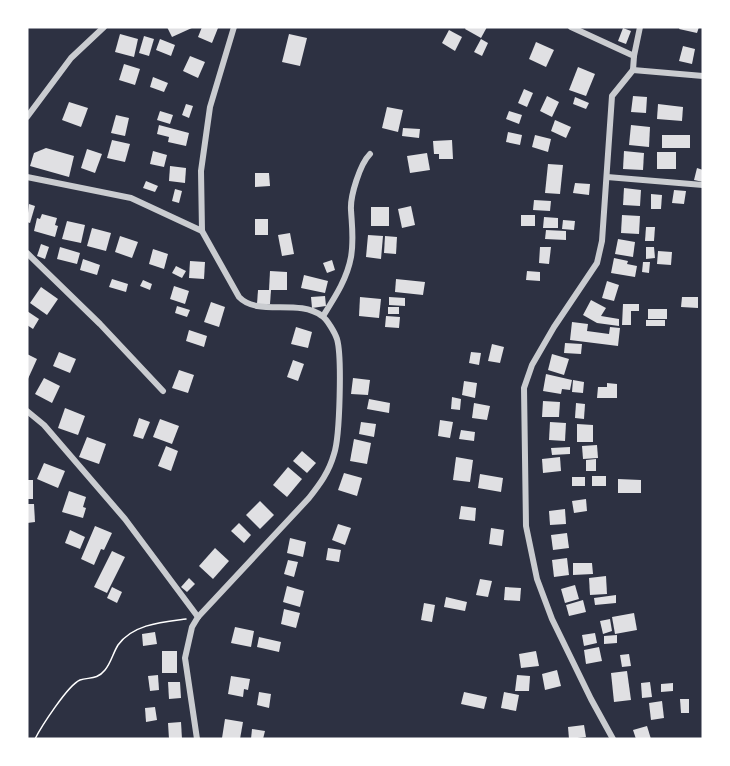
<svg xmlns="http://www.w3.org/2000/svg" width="730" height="766" font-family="'Source Sans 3',sans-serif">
<rect width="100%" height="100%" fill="#2d3142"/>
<g fill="#e0e0e3">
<path d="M167 27H194L172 37Z"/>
<path d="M202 27 218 28 212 43 198 37Z"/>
<path d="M466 27H487L481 38 465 29Z"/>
<path d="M680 27H699L697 33 679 29Z"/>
<path d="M623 28 631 31 626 44 618 41Z"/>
<path d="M449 30 462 37 455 51 442 43Z"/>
<path d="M120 34 138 39 134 57 115 52Z"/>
<path d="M289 34 307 38 300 66 282 62Z"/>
<path d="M144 36 154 39 149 56 139 53Z"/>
<path d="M160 39 175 45 171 56 156 50Z"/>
<path d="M481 39 488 43 482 56 474 52Z"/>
<path d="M536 42 554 50 546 67 529 59Z"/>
<path d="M683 46 695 49 692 64 679 61Z"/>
<path d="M190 56 205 62 198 78 183 71Z"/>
<path d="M124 64 140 69 135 85 119 80Z"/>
<path d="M578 67 595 74 586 96 569 90Z"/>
<path d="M153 77 168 83 164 92 150 87Z"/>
<path d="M524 89 533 93 527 107 518 103Z"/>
<path d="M547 96 559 102 552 117 540 111Z"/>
<path d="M633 96 647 97 646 113 631 112Z"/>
<path d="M575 97 589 103 586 109 573 104Z"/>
<path d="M69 102 88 108 81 127 62 120Z"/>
<path d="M186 104 193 106 189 118 182 115Z"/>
<path d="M658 104 683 107 682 121 657 119Z"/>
<path d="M387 107 403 110 398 132 382 128Z"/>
<path d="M160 111 173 115 170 124 157 120Z"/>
<path d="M509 111 522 115 519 124 506 119Z"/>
<path d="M116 115 129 118 125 136 111 133Z"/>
<path d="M555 120 571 127 566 138 551 131Z"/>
<path d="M159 125 189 133 186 146 168 142 169 137 157 134Z"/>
<path d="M631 125 650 127 649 147 629 145Z"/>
<path d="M403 128 420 129 419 138 402 136Z"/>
<path d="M508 132 522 135 520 145 506 142Z"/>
<path d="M535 135 551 139 548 152 532 147Z"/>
<rect x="662" y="135" width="28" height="13"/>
<path d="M112 140 130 144 125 162 107 158Z"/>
<path d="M452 140 453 159H439V154H434L433 141Z"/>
<path d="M46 148 74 156 69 177 30 166 34 153Z"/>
<path d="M87 149 102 154 95 173 81 168Z"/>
<path d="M153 151 167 155 164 167 150 164Z"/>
<path d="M624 151 644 153 643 170 623 169Z"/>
<rect x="657" y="152" width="19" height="17"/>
<path d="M427 153 430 170 410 173 407 156Z"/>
<path d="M548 164 563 165 560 194 545 193Z"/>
<path d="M170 166 186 168 185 183 169 181Z"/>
<path d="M697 168 703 170V182L694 180Z"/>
<path d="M255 173H269L270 186 255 187Z"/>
<path d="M146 181 158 186 155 192 143 188Z"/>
<path d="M575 183 590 184 589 195 573 193Z"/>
<path d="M624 188 641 190 640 206 623 205Z"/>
<path d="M175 189 182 191 179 203 172 201Z"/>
<path d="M674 190 686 191 684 204 672 203Z"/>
<path d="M651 194 662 195 661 209H651Z"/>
<path d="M534 200 551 201 550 211 533 210Z"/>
<path d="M29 204 35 206 30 223 27 222Z"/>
<path d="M411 206 415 225 402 228 398 209Z"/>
<rect x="371" y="207" width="18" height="19"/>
<path d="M42 214 57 218 55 225 58 226 55 237 34 231 37 218 40 219Z"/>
<rect x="521" y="215" width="14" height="11"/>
<path d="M622 215 640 216 639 234 621 233Z"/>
<path d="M544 217 558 218V228H543Z"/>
<rect x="255" y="219" width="13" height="16"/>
<path d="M563 220 575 221 574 230 562 229Z"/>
<path d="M67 221 85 225 81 243 62 239Z"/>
<path d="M646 227H655L654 241H645Z"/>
<path d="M92 228 111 233 106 251 87 246Z"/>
<path d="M546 230 566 231V240L545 239Z"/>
<path d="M290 233 294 254 282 256 278 235Z"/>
<path d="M368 235 383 236 381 259 366 257Z"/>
<path d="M120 236 138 242 132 258 115 252Z"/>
<path d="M385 236 397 237 396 254 384 253Z"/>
<path d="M618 239 635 242 633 257 615 254Z"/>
<path d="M41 244 49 247 45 259 37 256Z"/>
<path d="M60 247 80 253 77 264 57 259Z"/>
<path d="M540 247H551L549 264 539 263Z"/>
<path d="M646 247H654L655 258 646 259Z"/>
<path d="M153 249 168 254 164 269 149 264Z"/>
<path d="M658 251 672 252 671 265 657 264Z"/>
<path d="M614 258 628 261 627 264 637 266 635 277 611 273Z"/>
<path d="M83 259 100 265 97 275 80 270Z"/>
<path d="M332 260 335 270 327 273 323 263Z"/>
<path d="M190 261 205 262 204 279 189 278Z"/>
<path d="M643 262H650L649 273 642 272Z"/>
<path d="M176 266 186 271 182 278 172 273Z"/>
<path d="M270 271 287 272V290H269Z"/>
<path d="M527 271 540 272V281L526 280Z"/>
<path d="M304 275 328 281 325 293 301 288Z"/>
<path d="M112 279 128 284 126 292 109 287Z"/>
<path d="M396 279 425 282 423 295 395 292Z"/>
<path d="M143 280 152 284 150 290 140 286Z"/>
<path d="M607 281 619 285 614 301 602 298Z"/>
<path d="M174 286 189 291 185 304 170 299Z"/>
<path d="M41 287 58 299 47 315 30 303Z"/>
<path d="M258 290H271L270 304H257Z"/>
<path d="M325 296 326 306 312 308 311 297Z"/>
<path d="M360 297 381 299 379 318 359 316Z"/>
<path d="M389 297 405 298V306L389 305Z"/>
<path d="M682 297H698V308L681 307Z"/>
<path d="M591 300 606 308 601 316 619 319V326L597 323 583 315Z"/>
<path d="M211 302 225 307 219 327 204 322Z"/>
<path d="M623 304H639V311H631V325H622Z"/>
<path d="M177 306 190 310 187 317 175 313Z"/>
<rect x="388" y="307" width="11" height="7"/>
<rect x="648" y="309" width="19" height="10"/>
<path d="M27 311 39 319 33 329 27 325Z"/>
<path d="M386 316 400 317 399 328 385 327Z"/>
<rect x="646" y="320" width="19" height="6"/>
<path d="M572 322 588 324 587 331 609 334 610 327 620 328 618 346 570 340Z"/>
<path d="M296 327 312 332 308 348 291 344Z"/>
<path d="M189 330 207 336 204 347 186 341Z"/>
<path d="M565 343 582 344 581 354 564 353Z"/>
<path d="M492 344 504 347 500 363 488 361Z"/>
<path d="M59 352 76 359 70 373 53 366Z"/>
<path d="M471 352 481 353 479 365 469 363Z"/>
<path d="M27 354 37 359 27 381Z"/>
<path d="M552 354 569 359 564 375 548 370Z"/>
<path d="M293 360 304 364 298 381 287 377Z"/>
<path d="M179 370 194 375 188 393 172 388Z"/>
<path d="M546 374 572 380 570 390 562 389 561 394 543 391Z"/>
<path d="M44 378 60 386 52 403 35 394Z"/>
<path d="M353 378 370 380 368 395 351 394Z"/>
<path d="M573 380 584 382 583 393 572 392Z"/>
<path d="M464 381 477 383 475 398 462 395Z"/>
<path d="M607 383 617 384V398H597L598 387H607Z"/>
<path d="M452 397 461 399 460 410 451 409Z"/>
<path d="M369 399 390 403 389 413 367 409Z"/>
<path d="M543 401 560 402 559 417H542Z"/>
<path d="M474 403 490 406 487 420 472 418Z"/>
<path d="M576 403 585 404 584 419 575 418Z"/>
<path d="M65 408 85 416 78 435 58 428Z"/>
<path d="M139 418 150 422 143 439 133 436Z"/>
<path d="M160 419 179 426 172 444 153 437Z"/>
<path d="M440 420 453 422 450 438 438 436Z"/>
<path d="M361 422 376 424 374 437 359 434Z"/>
<path d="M550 422 566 423 565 441 549 440Z"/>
<path d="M577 424 593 425V442H577Z"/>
<path d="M461 430 475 432 474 441 459 439Z"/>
<path d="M87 437 106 444 99 464 79 457Z"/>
<path d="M354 439 371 443 367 464 350 461Z"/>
<path d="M597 445 598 458 583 459 582 446Z"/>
<path d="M166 446 178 451 171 471 158 466Z"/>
<path d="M570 447V454L552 455 551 448Z"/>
<path d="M302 451 316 463 307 473 293 461Z"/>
<path d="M456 457 473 460 470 482 453 480Z"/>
<path d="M560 457 561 471 543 473 542 459Z"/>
<path d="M596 459V471H586V460Z"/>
<path d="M44 463 65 471 58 488 37 479Z"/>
<path d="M288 467 302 479 287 497 273 485Z"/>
<path d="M344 473 362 478 357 496 338 490Z"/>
<path d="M480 474 503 478 501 492 478 488Z"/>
<rect x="592" y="476" width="14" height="10"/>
<rect x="572" y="477" width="13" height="9"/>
<path d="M618 479 641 480V493H618Z"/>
<rect x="27" y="480" width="6" height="19"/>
<path d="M69 491 86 497 83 507 86 508 83 518 62 512Z"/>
<path d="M586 499 587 511 574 513 572 501Z"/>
<path d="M260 501 274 515 260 529 246 515Z"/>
<path d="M27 504H34L35 522 27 523Z"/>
<path d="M461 506 476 508 475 521 459 519Z"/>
<path d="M565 509 566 524 550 525 549 511Z"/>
<path d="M239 523 251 535 244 543 231 531Z"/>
<path d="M338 524 351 528 345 545 332 540Z"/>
<path d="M95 526 112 533 104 550 101 549 94 565 81 559Z"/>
<path d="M491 528 504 530 502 546 489 544Z"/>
<path d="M70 530 85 537 80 549 65 543Z"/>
<path d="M567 533 569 548 553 550 551 535Z"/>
<path d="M290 538 306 542 303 557 287 553Z"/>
<path d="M215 548 229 561 213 579 199 566Z"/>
<path d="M328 548 341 550 339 562 326 560Z"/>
<path d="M112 551 125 557 107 593 94 587Z"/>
<path d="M567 558 569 575 554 577 552 560Z"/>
<path d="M288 560 298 562 294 577 284 574Z"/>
<path d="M573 563H592L593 574 573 575Z"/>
<path d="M606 576 607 594 590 595 589 578Z"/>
<path d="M189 578 195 584 187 592 181 587Z"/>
<path d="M480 579 492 581 488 597 476 595Z"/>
<path d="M575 585 579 599 565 603 561 589Z"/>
<path d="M287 586 304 591 300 607 283 602Z"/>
<path d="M112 587 122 592 117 603 107 598Z"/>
<path d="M505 587 521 588 520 601 504 600Z"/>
<path d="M616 595V603L595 605 594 598Z"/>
<path d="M446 597 467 602 465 611 444 607Z"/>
<path d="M583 600 586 612 569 616 566 605Z"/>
<path d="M424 603 435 605 432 622 421 620Z"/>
<path d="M284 609 300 613 296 628 281 624Z"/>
<path d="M634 613 637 630 615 634 612 617Z"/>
<path d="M610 619 612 631 603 634 600 621Z"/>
<path d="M235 627 254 631 251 647 231 643Z"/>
<path d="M155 632 157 644 143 646 142 634Z"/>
<path d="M595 633 597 643 584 646 582 635Z"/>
<path d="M617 635V643L604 644V636Z"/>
<path d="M259 637 281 642 279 652 257 647Z"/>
<path d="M599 647 602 661 586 664 584 650Z"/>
<rect x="162" y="651" width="15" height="22"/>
<path d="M536 651 539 666 521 668 519 654Z"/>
<path d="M629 654 631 666 622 667 620 655Z"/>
<path d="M557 670 561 686 545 690 542 674Z"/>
<path d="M627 671 631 700 614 702 611 673Z"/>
<path d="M158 675 159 690 150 691 148 676Z"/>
<path d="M517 675 530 676 529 691H515Z"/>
<path d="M231 676 250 679 248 690 244 689 243 697 228 694Z"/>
<path d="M168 682H180L181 698 169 699Z"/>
<path d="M650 682 652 697 642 698 641 683Z"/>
<path d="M673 683V691L661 692V684Z"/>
<path d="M259 692 271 694 269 708 257 705Z"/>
<path d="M464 692 487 697 484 709 461 704Z"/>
<path d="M504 692 519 695 516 711 501 708Z"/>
<path d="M680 699H689V713H681Z"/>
<path d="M662 701 664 718 651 720 649 703Z"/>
<path d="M155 707 157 720 146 722 145 708Z"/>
<path d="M225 719 243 722 240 739 222 738Z"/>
<path d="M181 722 182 739H169L168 723Z"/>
<path d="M584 725 586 737 569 739 568 727Z"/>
<path d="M647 726 651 739H636L633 730Z"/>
<path d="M252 729 265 731 263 739H251Z"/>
</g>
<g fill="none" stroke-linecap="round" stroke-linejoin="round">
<path stroke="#fff" stroke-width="1.5" d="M35 739C41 727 68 685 80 680 89 677 97 680 105 670 111 663 113 653 118 645 133 624 163 622 186 619"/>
<g stroke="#caccd0" stroke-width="6">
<path d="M571 27 634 56 633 70"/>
<path d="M634 56 640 27"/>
<path d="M633 70 703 76"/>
<path d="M27 117 71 58 104 27"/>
<path d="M27 177 131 198 202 231"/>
<path d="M607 177 703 185"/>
<path d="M27 253 100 324 163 391"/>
<path d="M323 316C335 297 347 279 351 257 354 240 352 227 351 210 350 196 360 164 370 154"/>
<path d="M27 411 44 425 125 519 198 617"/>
<path d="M197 739 185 658 192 627 198 617 309 498C320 484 329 472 334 454 340 437 342 356 337 339 335 333 327 319 322 316 298 298 258 317 239 297L202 231 201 171 210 107 234 27"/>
<path d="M613 739 591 699 552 619 537 579 526 526 524 388 532 365 554 327 597 263 602 241 612 96 633 70"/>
</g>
</g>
<rect width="730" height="766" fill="none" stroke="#ffffff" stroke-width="57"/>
</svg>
